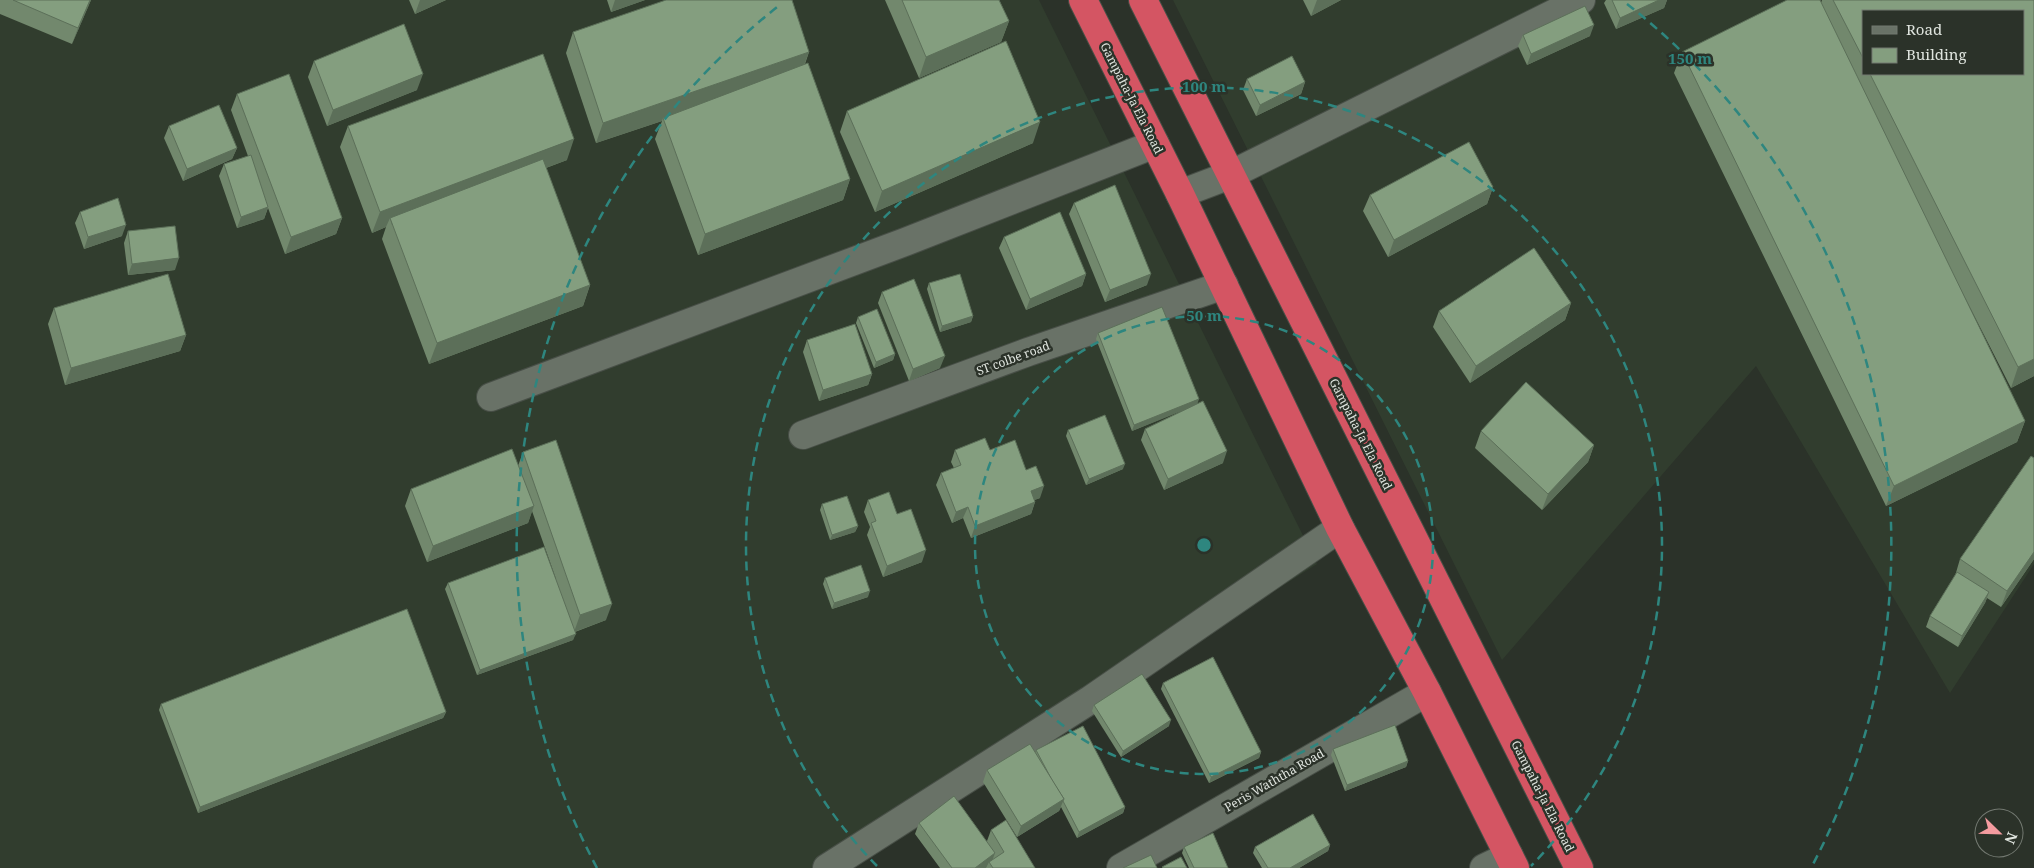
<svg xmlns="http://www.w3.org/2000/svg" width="2034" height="868" font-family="'Noto Serif',serif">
<rect width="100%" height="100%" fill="#2b3229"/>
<g fill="#313d2e" fill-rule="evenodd">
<path d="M0 0H1039L1317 564 835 868H0Z"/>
<path d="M1173 0H2034V564L1950 693 1756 366 1502 660ZM1863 11H2023V74H1863Z"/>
</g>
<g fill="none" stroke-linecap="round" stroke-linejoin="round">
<g stroke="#484f47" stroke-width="30">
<g id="minor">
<path d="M1180 194 1230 175 1581 0"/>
<path d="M491 397 905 242 1155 144"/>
<path d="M803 435 1028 352 1224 285"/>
<path d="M827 868 1090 700 1340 528"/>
<path d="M1121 868 1427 692"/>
<path d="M1484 868 1509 856"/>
</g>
</g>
<g stroke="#484f47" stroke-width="30">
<g id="highway">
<path d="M1083 0 1180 194 1340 528 1427 692 1515 868"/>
<path d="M1143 0 1579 868"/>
</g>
</g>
<use href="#minor" stroke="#697267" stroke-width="28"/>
<use href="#highway" stroke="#d45563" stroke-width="28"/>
</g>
<g fill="#72886d" fill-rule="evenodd">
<path d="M0 0H91L72 44 0 14Z"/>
<path d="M409 0H446L415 14Z"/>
<path d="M607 0H645L611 12Z"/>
<path d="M885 0H999L1009 21 1001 42 919 78Z"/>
<path d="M1303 0H1341L1311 16Z"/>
<path d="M1606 0H1667L1664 8 1616 29 1604 3Z"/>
<path d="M1822 0H2034V376L2011 388 1955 278 2025 421 2017 442 1886 506 1674 73 1682 52 1821 3ZM1863 11 2023 74H1863Z"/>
<path d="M573 32 809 52 805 64 850 179 843 200 698 255 655 139 662 121 596 143 566 53Z"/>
<path d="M1523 35 1590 36 1527 65 1518 46Z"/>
<path d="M314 61 417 90 327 126 308 77Z"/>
<path d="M1247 79 1305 82 1301 94 1256 116 1243 90Z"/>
<path d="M237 94 342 218 336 234 285 254 268 208 264 219 237 228 219 176 224 164 248 156 231 110Z"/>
<path d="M847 111 1033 143 875 212 840 132Z"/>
<path d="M169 126 237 148 232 159 183 181 164 138Z"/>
<path d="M348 126 567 160 546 168 590 285 583 306 429 364 382 239 386 227 372 233 340 147Z"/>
<path d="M1493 187 1487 204 1388 257 1363 211 1370 195Z"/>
<path d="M1074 203 1147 285 1105 302 1069 214Z"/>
<path d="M80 212 122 236 84 249 75 223Z"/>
<path d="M128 231 175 270 128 275 124 243Z"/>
<path d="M1004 237 1086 274 1082 286 1026 310 999 248Z"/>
<path d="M929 283 973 316 971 322 940 332 927 289Z"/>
<path d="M882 292 940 368 909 381 878 303Z"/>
<path d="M1571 303 1565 320 1470 383 1433 327 1439 311Z"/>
<path d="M54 308 186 335 180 351 65 385 48 324Z"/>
<path d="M858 317 895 354 893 360 874 368 856 323Z"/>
<path d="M1098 333 1197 404 1223 463 1164 490 1141 440 1145 429 1190 407 1132 431 1096 339Z"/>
<path d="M807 340 872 374 868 385 819 401 803 352Z"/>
<path d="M1068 430 1123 469 1086 485 1066 436Z"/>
<path d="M1481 431 1594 445 1588 462 1542 510 1475 448Z"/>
<path d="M955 450H990L1026 470 1040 498 1034 500 1035 502 1031 514 971 538 963 518 952 523 936 485 941 473 954 468 951 462Z"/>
<path d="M523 452 606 620 575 632 573 640 477 675 445 589 448 583 556 579 532 511 528 523 427 562 405 506 411 489 518 466Z"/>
<path d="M2034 458V559L2001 607 1987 598 1985 603 1958 647 1926 627 1930 616 1955 576 1960 559Z"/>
<path d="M868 500 897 514 922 562 883 577 867 535 870 527 864 512Z"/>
<path d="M822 504 858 526 855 532 830 540 820 510Z"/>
<path d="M825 578 868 597 832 609 823 584Z"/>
<path d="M1163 683 1261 752 1259 758 1209 783 1161 689Z"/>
<path d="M161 704 446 712 443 718 198 813 159 710Z"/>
<path d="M1094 705 1169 726 1121 757 1092 711Z"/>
<path d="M1333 749 1408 761 1406 767 1345 791 1331 755Z"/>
<path d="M1036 750 1125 807 1123 813 1077 838 1061 807 1059 811 1017 837 983 782 987 770 1035 753Z"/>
<path d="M919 823 987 841 991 830 1035 868H940L915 834Z"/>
<path d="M1330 845 1328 851 1299 868H1262L1253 853 1255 847Z"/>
<path d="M1184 847 1228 868H1189L1182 853Z"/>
</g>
<g fill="#5c6f59">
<path d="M90 0H91L72 44 78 28Z"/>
<path d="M420 0H446L415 14Z"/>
<path d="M615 0H645L611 12Z"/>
<path d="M1317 0H1341L1311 16Z"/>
<path d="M1659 0H1667L1664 8 1616 29 1620 18Z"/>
<path d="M1009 21 1001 42 919 78 926 57Z"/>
<path d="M1594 25 1590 36 1527 65 1531 54Z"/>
<path d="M809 52 801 73 663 118 662 121 596 143 603 123Z"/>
<path d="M423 74 417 90 327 126 333 110Z"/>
<path d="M1305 82 1301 94 1256 116 1260 105Z"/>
<path d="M1040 122 1033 143 875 212 882 191Z"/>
<path d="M574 139 567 160 392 225 390 218 386 227 372 233 380 212Z"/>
<path d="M237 148 232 159 183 181 187 169Z"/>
<path d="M850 179 843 200 698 255 705 234Z"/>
<path d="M1493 187 1487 204 1388 257 1394 240Z"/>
<path d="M268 207 264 219 237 228 241 217Z"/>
<path d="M342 218 336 234 285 254 291 237Z"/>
<path d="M126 225 122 236 84 249 88 237Z"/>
<path d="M179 258 175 270 128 275 132 264Z"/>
<path d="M1086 274 1082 286 1026 310 1030 299Z"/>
<path d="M1151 274 1147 285 1105 302 1110 290Z"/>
<path d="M590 285 583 306 429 364 437 343Z"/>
<path d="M1571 303 1565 320 1470 383 1476 366Z"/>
<path d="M973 316 971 322 940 332 942 326Z"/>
<path d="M186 335 180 351 65 385 71 368Z"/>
<path d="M895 354 893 360 874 368 876 362Z"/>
<path d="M945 356 940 368 909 381 913 369Z"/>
<path d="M2034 359V376L2011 388 2018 367Z"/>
<path d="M872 374 868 385 819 401 823 390Z"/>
<path d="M1199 399 1197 405 1132 431 1134 425Z"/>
<path d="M2025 421 2017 442 1886 506 1894 486Z"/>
<path d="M1594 445 1588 462 1542 510 1548 494Z"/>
<path d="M1227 451 1223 463 1164 490 1168 479Z"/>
<path d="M1125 464 1123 469 1086 485 1089 479Z"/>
<path d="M1044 486 1040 498 1027 503 1031 491Z"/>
<path d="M1035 502 1031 514 971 538 975 526Z"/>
<path d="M534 506 528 523 427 562 433 546Z"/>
<path d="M968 507 963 518 952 523 956 512Z"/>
<path d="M858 526 855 532 830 540 832 535Z"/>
<path d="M926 550 922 562 883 577 887 566Z"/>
<path d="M2034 552V559L2001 607 2007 591Z"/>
<path d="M870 591 868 597 832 609 834 603Z"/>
<path d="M1989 592 1985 603 1958 647 1962 636Z"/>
<path d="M612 604 606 620 574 632 580 615Z"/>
<path d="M576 634 573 640 477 675 480 670Z"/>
<path d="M446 712 443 718 198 813 200 807Z"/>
<path d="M1171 720 1169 726 1121 757 1123 751Z"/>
<path d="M1261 752 1259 758 1209 783 1211 777Z"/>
<path d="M1408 761 1406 767 1345 791 1347 785Z"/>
<path d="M1064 799 1059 811 1017 837 1021 826Z"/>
<path d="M1125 807 1123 813 1077 838 1079 832Z"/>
<path d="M1330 845 1328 851 1299 868H1290Z"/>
<path d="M995 853 991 864 989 862 986 868H975Z"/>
</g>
<g fill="#849e7f" stroke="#5c6f59">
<path d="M13 0H90L78 28Z"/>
<path d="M666 0H792L809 52 603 123 573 32Z"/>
<path d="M902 0H999L1009 21 926 57Z"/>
<path d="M1612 0H1659L1620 18Z"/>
<path d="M1787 0H1820L2025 421 1894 486 1682 52Z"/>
<path d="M1833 0H2034V359L2018 367 1870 74H2023V11H1863V58Z"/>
<path d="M1585 6 1594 25 1531 54 1523 35Z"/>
<path d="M404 24 423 74 333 110 314 61Z"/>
<path d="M1006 41 1040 122 882 191 847 111Z"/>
<path d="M543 54 574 139 380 212 348 126Z"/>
<path d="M1292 56 1305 82 1260 105 1247 79Z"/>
<path d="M808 63 850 179 705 234 663 118Z"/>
<path d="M289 74 342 218 291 237 237 94Z"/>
<path d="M219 105 237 148 187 169 169 126Z"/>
<path d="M1469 142 1493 187 1394 240 1370 195Z"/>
<path d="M251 155 268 207 241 217 224 164Z"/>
<path d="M543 159 590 285 437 343 390 218Z"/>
<path d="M1115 185 1151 274 1110 290 1074 203Z"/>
<path d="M118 198 126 225 88 237 80 212Z"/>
<path d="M1060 212 1086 274 1030 299 1004 237Z"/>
<path d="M175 226 179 258 132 264 128 231Z"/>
<path d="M1534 248 1571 303 1476 366 1439 311Z"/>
<path d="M168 274 186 335 71 368 54 308Z"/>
<path d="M960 274 973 316 942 326 929 283Z"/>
<path d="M914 279 945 356 913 369 882 292Z"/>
<path d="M1162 307 1199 399 1134 425 1098 333Z"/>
<path d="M877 309 895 354 876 362 858 317Z"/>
<path d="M855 324 872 374 823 390 807 340Z"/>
<path d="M1526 382 1594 445 1548 494 1481 431Z"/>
<path d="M1203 401 1227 451 1168 479 1145 429Z"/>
<path d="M1105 415 1125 464 1089 479 1068 430Z"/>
<path d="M985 438 990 450 1015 440 1026 470 1036 466 1044 486 1031 491 1035 502 975 526 968 507 956 512 941 473 961 465 955 450Z"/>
<path d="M556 440 612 604 580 615 523 452Z"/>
<path d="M512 449 534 506 433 546 411 489Z"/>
<path d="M2031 456 2034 458V552L2007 591 1960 559Z"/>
<path d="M889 492 897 514 911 509 926 550 887 566 871 523 876 521 868 500Z"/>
<path d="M847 496 858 526 832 535 822 504Z"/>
<path d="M544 547 576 634 480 670 448 583Z"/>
<path d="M861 565 870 591 834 603 825 578Z"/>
<path d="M1957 572 1989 592 1962 636 1930 616Z"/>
<path d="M407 609 446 712 200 807 161 704Z"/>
<path d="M1213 657 1261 752 1211 777 1163 683Z"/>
<path d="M1142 674 1171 720 1123 751 1094 705Z"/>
<path d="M1395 725 1408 761 1347 785 1333 749Z"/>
<path d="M1083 726 1125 807 1079 832 1063 801 1064 799 1053 782 1036 750Z"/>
<path d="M1030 744 1064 799 1021 826 987 770Z"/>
<path d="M954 796 995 853 975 868H952L919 823Z"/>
<path d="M1313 814 1330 845 1290 868H1268L1255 847Z"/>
<path d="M1006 820 1035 868H993L989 862 1004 852 991 830Z"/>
<path d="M1213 833 1228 868H1194L1184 847Z"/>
<path d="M1151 855 1157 868H1123Z"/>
<path d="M1181 857 1187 868H1163L1162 867Z"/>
</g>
<g fill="none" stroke="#2e867f" stroke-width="2.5" stroke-dasharray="9 6">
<circle cx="1204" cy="545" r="229"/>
<path d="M877 866A458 458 0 1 1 1531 866"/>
<path d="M597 868A687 687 0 0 1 781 4M1627 4A687 687 0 0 1 1811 868"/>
</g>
<g text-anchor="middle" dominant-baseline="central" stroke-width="5" stroke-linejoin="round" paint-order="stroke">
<g font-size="12" fill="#dfe4de" stroke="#2b3229">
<text transform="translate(1132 98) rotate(63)">Gampaha-Ja Ela Road</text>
<text transform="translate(1013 358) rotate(-20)">ST colbe road</text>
<text transform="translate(1361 434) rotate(63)">Gampaha-Ja Ela Road</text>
<text transform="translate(1274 780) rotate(-30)">Peris Waththa Road</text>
<text transform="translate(1543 796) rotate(63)">Gampaha-Ja Ela Road</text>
</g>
</g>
<circle cx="1204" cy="545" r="8" fill="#2e867f" stroke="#2b3229" stroke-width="2.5"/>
<g font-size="15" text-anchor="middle" font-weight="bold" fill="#2e867f" stroke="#2b3229" stroke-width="5" stroke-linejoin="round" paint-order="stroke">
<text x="1690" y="64">150 m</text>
<text x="1204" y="92">100 m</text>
<text x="1204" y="321">50 m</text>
</g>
<rect x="1862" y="10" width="162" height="65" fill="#2b3229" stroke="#737971"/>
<rect x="1872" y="26" width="25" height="8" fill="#697267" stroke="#737971"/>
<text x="1906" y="35" font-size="15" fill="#dfe4de">Road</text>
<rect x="1872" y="48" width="25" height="15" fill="#849e7f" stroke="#737971"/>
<text x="1906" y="60" font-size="15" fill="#dfe4de">Building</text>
<g transform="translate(1999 833) rotate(113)"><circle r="24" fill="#2b3229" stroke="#737971"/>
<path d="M0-4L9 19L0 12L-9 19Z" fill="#f49b9f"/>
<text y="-8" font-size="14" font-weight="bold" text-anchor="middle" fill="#dfe4de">N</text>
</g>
</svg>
